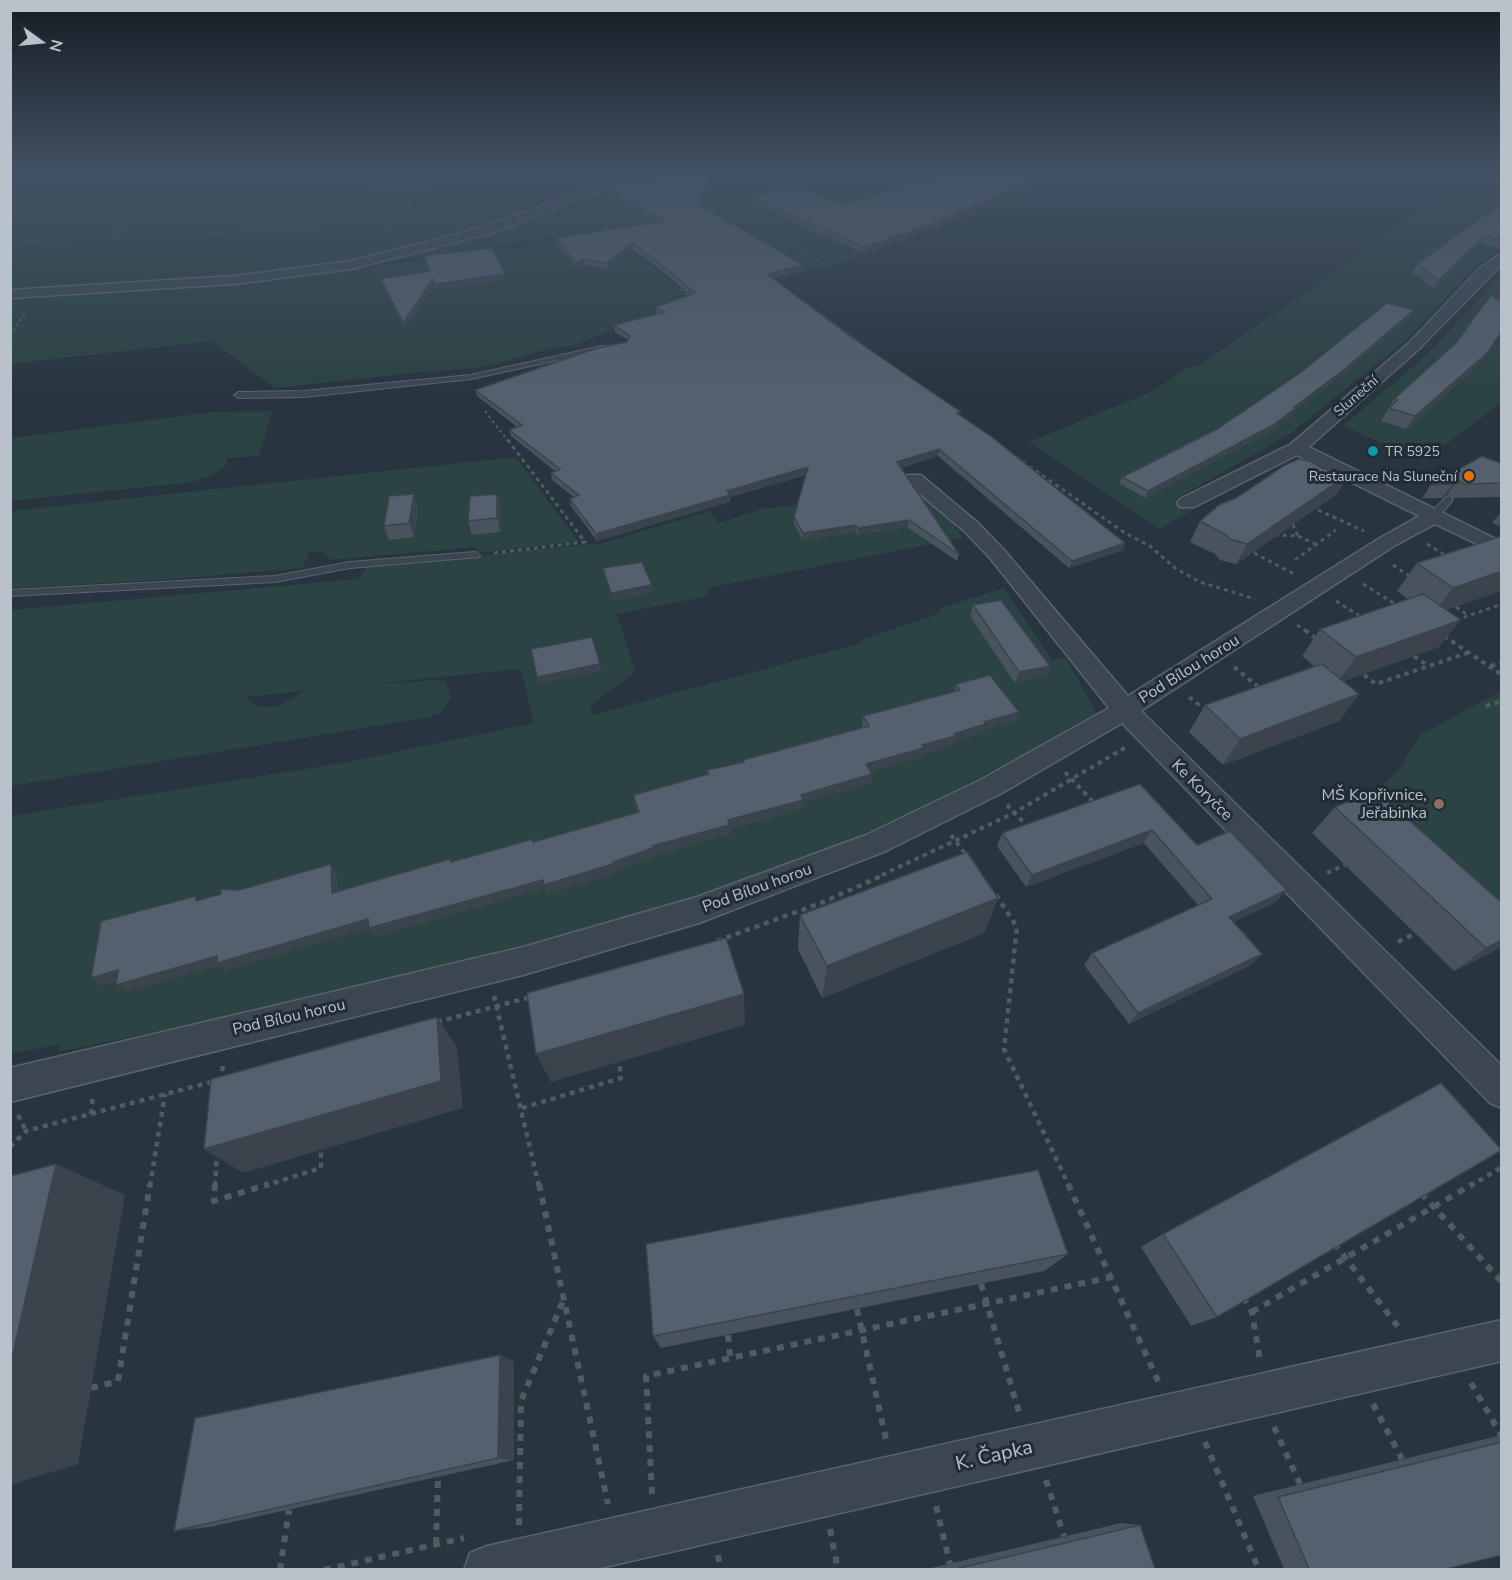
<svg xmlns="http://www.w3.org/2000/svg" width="1512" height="1580" font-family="'Nunito Sans',sans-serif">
<rect width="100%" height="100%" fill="#283540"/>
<g fill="#2b4342" fill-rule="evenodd">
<path d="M10 172H556L526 185 540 187 516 208 532 212C468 234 401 254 333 264 226 280 118 279 11 291Z"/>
<path d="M686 172H1067L906 240 830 265 697 297 602 230 400 259 398 256 588 194Z"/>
<path d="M1475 177 1501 183V246L1481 263H1478L1408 338 1290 434 1175 499 1194 509 1159 529 1029 442 1153 391 1188 367 1199 365 1353 260 1350 259 1353 256 1357 257 1395 228Z"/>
<path d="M596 236 623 256H630L656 273 691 300 571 346C534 348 500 368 463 369 400 373 337 382 274 388L212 341 11 364 10 296 258 280 478 254Z"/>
<path d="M1497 280 1501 281V403L1424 461 1343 426 1428 354Z"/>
<path d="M272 411 259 456 226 458 228 463C217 474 207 478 192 482L11 501V438L213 412Z"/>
<path d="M516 457 578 541 476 553 475 547 331 560 325 555 324 551 309 552 303 568 173 579 11 588V511Z"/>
<path d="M916 490 953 524 963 538 707 588 709 596 617 614 635 672 591 705 592 715 862 643 861 640 940 613 938 609 1004 588 1052 660 1066 658 1096 713C1021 757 945 797 866 833 736 891 594 928 456 962 324 995 191 1025 58 1052L60 1044 11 1054V816L343 763 534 723 521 669 364 685 436 680 446 681 451 699 440 713 429 717 11 786V610L358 579 368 566 602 543 709 511 719 523 762 509ZM303 691C286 704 264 717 247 697Z"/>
<path d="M1501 691V712L1499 714 1502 715 1501 914 1371 796 1399 770 1420 735Z"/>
</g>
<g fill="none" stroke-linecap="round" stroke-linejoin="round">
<g stroke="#5a646d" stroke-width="2">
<g id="service">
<path d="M602 346H605V350L471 379 304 397 238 398 234 395 238 392 304 391 471 375Z"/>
<path d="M1449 496 1452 497V501L1437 519H1429V515L1446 497Z"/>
<path d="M475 552 480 555 479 557 350 568 275 582 10 596V590L275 576 350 562Z"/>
</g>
</g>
<g stroke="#5a646d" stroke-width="3">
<g id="minor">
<path d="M656 172H675L583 197 492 233 351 269 234 284 10 298V290L234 276 351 261 484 227 575 193Z"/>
<path d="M1462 172H1483L1502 177V183Z"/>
<path d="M1502 253V264L1419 349 1309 447 1502 542V556L1435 524 1394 546 1141 711 1502 1066V1108L1490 1103 1122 723 1002 793 886 851 699 923 523 975 10 1102V1068L523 947 697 897 866 835 982 779 1109 708 990 558 964 531 907 483 905 479 907 475H921L978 523 1004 550 1128 696 1380 538 1419 516 1297 455 1194 507H1180L1177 503 1180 499 1291 444 1409 343 1479 269Z"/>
<path d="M1502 1320V1361L592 1570H464L470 1553 487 1546Z"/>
</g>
</g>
<g stroke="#4b5f5f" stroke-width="1.5" stroke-dasharray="2 2" stroke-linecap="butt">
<path d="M1060 172 1068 174"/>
<path d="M406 186 428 187"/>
<path d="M1013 191 1023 194"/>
<path d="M963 212 974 215"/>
<path d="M10 215C96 217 180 212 266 204 327 198 387 192 445 172"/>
<path d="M764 231 833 268"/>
<path d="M393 234 390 229 393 223 404 216 413 196 440 180V173"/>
<path d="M112 238 118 228 139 221 146 214"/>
<path d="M897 238 908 242"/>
<path d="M10 242 240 232 491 206"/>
<path d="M625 250 682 291"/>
</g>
<g stroke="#4b5f5f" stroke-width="2" stroke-dasharray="3 3" stroke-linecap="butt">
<path d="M680 289 692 298"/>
<path d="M10 336 26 312"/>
<path d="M485 411 508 441"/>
</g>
<g stroke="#4b5f5f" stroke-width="3" stroke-dasharray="4 4" stroke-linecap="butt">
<path d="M1016 457 1125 533 1150 546 1175 568 1200 582 1255 599"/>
<path d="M1318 510 1364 531"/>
<path d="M1276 533 1277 535 1298 536 1293 525 1288 524"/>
<path d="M1298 536 1315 544"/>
<path d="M1427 544 1446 556"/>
<path d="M494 553 585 542 507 439"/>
<path d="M1254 553 1296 575"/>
<path d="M1295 560 1336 530"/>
<path d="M1393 565 1411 577"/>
<path d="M1363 584 1397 605"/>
<path d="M1336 601 1363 618"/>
<path d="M1456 607 1468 615"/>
<path d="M1456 620 1502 604"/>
<path d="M1297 625 1307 632"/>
</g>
<g stroke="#4b5f5f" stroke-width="4" stroke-dasharray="4.5 4.5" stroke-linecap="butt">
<path d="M1305 630 1318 640"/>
<path d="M1444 636 1502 675"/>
<path d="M1414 656 1428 666"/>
<path d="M1491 666 1502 662"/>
<path d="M1234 667 1261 689"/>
<path d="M1364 675 1376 684 1467 653"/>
<path d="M1189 697 1207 711"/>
<path d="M1486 706 1502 701"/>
<path d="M1065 772 1095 804"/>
<path d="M1007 805 1029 828"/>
<path d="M951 835 966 855"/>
<path d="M1327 873 1345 865"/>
<path d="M882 875 1014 813 1126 747"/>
</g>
<g stroke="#4b5f5f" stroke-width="4.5" stroke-dasharray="5 5" stroke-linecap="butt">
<path d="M996 895 1017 927 1004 1049 1069 1186"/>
<path d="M717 941 821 903 886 874"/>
<path d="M1398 942 1416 933"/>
<path d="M494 996 539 1186"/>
<path d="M437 1022 531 997"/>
<path d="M221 1081 223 1064"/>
<path d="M522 1108 621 1078 619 1062"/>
<path d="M91 1114 93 1096"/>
<path d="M18 1115 26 1131"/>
<path d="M10 1147 26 1131 215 1081"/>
<path d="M150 1186 165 1094"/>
<path d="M215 1186 217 1154"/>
<path d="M264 1186 321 1168V1150"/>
<path d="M1470 1186 1502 1167"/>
</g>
<g stroke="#4b5f5f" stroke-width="6" stroke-dasharray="7 7" stroke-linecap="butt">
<path d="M215 1184 214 1201 269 1184"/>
<path d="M539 1184 608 1504"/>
<path d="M1068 1184 1159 1383"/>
<path d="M1421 1193 1502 1282"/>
<path d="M1334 1243 1399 1328"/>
<path d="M981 1284 1019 1412"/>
<path d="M1243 1297 1252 1312 1260 1361"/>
<path d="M857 1309 887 1444"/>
<path d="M1252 1312 1473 1184"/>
<path d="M728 1335 730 1356"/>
<path d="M1471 1383 1501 1435"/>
<path d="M91 1388 118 1381 150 1184"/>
<path d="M1373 1404 1402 1459"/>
<path d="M1274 1427 1300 1484"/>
<path d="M1205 1442 1259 1570"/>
<path d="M1046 1480 1064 1536"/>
<path d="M652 1494 646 1376 1112 1277"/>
<path d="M936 1506 950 1564"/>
<path d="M519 1525 521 1401 563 1301"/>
<path d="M830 1529 838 1570"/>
<path d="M436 1544 438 1476"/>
<path d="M718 1555 720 1570"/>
<path d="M280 1570 289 1510"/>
<path d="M324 1570 464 1538"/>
</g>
<use href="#service" fill="#3c4650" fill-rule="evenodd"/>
<use href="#minor" fill="#3c4650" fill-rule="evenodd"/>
</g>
<g fill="#48535e">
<path d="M1059 173 931 230 863 253 750 203V197L841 204Z"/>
<path d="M711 178V183L700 205 803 271 773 278 961 416 1123 550 1069 568 938 456 901 468 959 554 957 561 907 527 857 535 855 532 803 540 794 524V517L806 475 730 497V502L597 541 571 506 570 499 574 497 552 480 551 473 555 471 511 436 509 430 517 427 477 396 475 390 627 342 628 340 615 332 614 325 656 314V307L690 295 655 265 632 249 607 269 585 265 576 268 558 244 557 238 656 222 608 193 607 187Z"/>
<path d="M1502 203V249L1481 243 1434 289 1412 272 1417 264Z"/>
<path d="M424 256 506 280 437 290 435 285 405 329 383 285 381 279 429 271Z"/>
<path d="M1414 310 1410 317 1338 378 1295 410 1293 415 1270 432 1145 498 1119 483 1122 477 1217 429Z"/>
<path d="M1502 331 1478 366 1406 429 1381 421 1394 399Z"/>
<path d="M1502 464V497L1454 498 1448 494 1442 498H1422L1431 485Z"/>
<path d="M1324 469 1349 474 1337 494 1236 564 1220 560 1215 554 1190 542 1200 521Z"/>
<path d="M418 507 414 537 389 540 384 526Z"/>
<path d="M501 507 500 532 472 535 468 521Z"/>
<path d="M1502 511V527L1492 523Z"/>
<path d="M1502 536 1447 610 1439 647 1344 681 1359 694 1339 721 1223 765 1189 732 1205 705 1314 666 1302 656 1320 629 1408 599 1397 591 1417 563Z"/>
<path d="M603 568 652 585 653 592 613 600 604 575Z"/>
<path d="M973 605 1050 666 1046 676 1015 683 970 616Z"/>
<path d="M956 684 1019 712 1015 721 983 730 982 733 954 742 953 745 923 754 922 757 870 771 872 774 871 783 803 802V808L730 829V834L654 855 655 856 615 871V873L547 894 545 888 375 936 370 928 225 970 220 965 126 992 117 981 101 986 200 900 239 890 336 873 338 891 533 842 637 812 633 795 707 775V770L743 762V760L863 727 862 726 863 716 955 691Z"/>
<path d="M1140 784 1197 845 1276 902 1233 922 1251 965 1129 1024 1084 965 1092 953 1198 905 1144 843 1026 887 997 846 1002 833Z"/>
<path d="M1335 807 1502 903V946L1496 950 1454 971 1312 833Z"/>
<path d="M998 898 984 933 822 998 798 949 800 915Z"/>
<path d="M1163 1234 1217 1317 1191 1326 1141 1247Z"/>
<path d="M1068 1254 1044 1271 661 1348 653 1336Z"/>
<path d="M500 1355 514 1362V1460L210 1527 174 1531Z"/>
<path d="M1502 1435V1555L1446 1569H1284L1253 1496Z"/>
<path d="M1121 1523 1140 1525 1155 1569H927Z"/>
</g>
<g fill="#3b434c">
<path d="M1050 172H1059L931 230 863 253V247Z"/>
<path d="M711 178V183L698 209V204Z"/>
<path d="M1485 235 1481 243 1434 289 1439 280Z"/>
<path d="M632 243V249L607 269 606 263Z"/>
<path d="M585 259V265L576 268 575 262Z"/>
<path d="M803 265V271L767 280V274Z"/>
<path d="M505 274 506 280 437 290 435 284Z"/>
<path d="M433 279 435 285 405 329 403 323Z"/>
<path d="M1414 310 1410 317 1338 378 1295 410 1293 415 1270 432 1145 498 1148 491 1294 407Z"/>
<path d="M1502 331 1478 366 1406 429 1415 416Z"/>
<path d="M939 449 938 456 896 469 897 462Z"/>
<path d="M808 467V474L730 497V502L597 541 596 534 727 491Z"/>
<path d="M1349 474 1337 494 1236 564 1247 544Z"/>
<path d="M1458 480 1448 494 1442 498 1452 484Z"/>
<path d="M414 494 418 507 414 537 409 523Z"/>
<path d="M497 494 501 507 500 532 497 518Z"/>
<path d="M909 520 907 527 857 535 858 528Z"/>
<path d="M856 525 855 532 803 540V533Z"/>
<path d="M1125 543 1123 550 1069 568 1072 561Z"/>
<path d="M1502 571V591L1432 615 1453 588Z"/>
<path d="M652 585 653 592 613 600 611 593Z"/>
<path d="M1461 620 1439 647 1336 684 1356 657Z"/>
<path d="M600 664 602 671 539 684 537 677Z"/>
<path d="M1050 666 1046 676 1015 683 1019 672Z"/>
<path d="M1359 694 1339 721 1223 765 1240 739Z"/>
<path d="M1019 712 1015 721 983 730 982 733 954 742 953 745 923 754 922 757 865 773 866 764 922 745 984 722Z"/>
<path d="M872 774 871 783 803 802V808L729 829 730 834 654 855 655 856 615 871 613 862 652 846 801 795Z"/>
<path d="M1152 830 1144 843 1026 887 1032 875Z"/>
<path d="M331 864 336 873 338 901 332 893Z"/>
<path d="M613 864 615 873 547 894 545 888 375 936 370 928 225 970 220 965 126 992 116 985 217 956 368 919Z"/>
<path d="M1287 890 1276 902 1218 929 1229 917Z"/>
<path d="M998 898 984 933 822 998 827 966Z"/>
<path d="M1502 940V946L1496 950 1454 971 1486 948Z"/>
<path d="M1262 954 1251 965 1129 1024 1138 1013Z"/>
<path d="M118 970 128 977 101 986 91 978Z"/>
<path d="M744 994 745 1025 551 1082 536 1054Z"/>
<path d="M437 1017 457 1047 463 1108 243 1173 204 1149Z"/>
<path d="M56 1164 125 1195 78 1464 10 1485V1367Z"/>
<path d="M500 1355 514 1362V1460L498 1458Z"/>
</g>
<g fill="#54606d" stroke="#3b434c" stroke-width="1.5">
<path d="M674 172H694L711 178 698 204 803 265 767 274 851 337 961 412 957 413 992 437 1125 543 1072 561 939 449 897 462 959 554 909 520 858 528 856 525 803 533 794 517 808 467 727 491 730 495 596 534 570 499 579 495 551 473 560 469 509 430 522 425 475 390 597 348 627 342 630 336 614 325 664 312 656 307 695 293 655 259 632 243 606 263 585 259 575 262 557 238 663 221 607 187Z"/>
<path d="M942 172H1050L932 224 863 247 750 197 793 186 841 204 871 197Z"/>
<path d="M1502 203V239L1485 235 1439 280 1417 264Z"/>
<path d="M492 248 505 274 435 284 433 279 403 323 381 279 430 271 424 256Z"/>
<path d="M1491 295 1502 302V331L1487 353 1415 416 1389 408 1398 400 1394 399 1456 343Z"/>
<path d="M1387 303 1414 310 1342 371 1294 407 1296 408 1273 425 1148 491 1122 477 1217 429 1300 373Z"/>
<path d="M1482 456 1502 464V483L1464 484 1458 480 1452 484 1431 485Z"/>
<path d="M1299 459 1310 461 1324 469 1349 474 1247 544 1230 539 1225 534 1200 521 1219 505 1236 498 1285 465Z"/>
<path d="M414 494 409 523 384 526 389 496Z"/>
<path d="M497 494V518L468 521 470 496Z"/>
<path d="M1502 536V571L1453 588 1417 563Z"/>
<path d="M642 562 652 585 611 593 603 568Z"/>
<path d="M1423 594 1461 620 1356 657 1320 629Z"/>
<path d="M1001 600 1050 666 1019 672 973 605Z"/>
<path d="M592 637 600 664 537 677 531 649Z"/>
<path d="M1322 664 1359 694 1240 739 1205 705Z"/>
<path d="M990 675 1019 712 984 722 985 724 954 734 955 736 922 745 924 748 866 764 872 774 801 795 803 800 728 820 729 825 652 846 653 848 613 862V864L544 885 543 880 369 928 368 919 217 963V956L116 985 118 970 91 978 101 921 196 896V901L221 894V889L239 890 331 864 332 893 450 859 451 862 533 839V842L639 812 633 795 709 774 707 770 744 762 743 760 869 726 863 716 960 690 956 684Z"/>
<path d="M1140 784 1197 845 1230 831 1287 890 1229 917 1262 954 1138 1013 1092 953 1212 899 1152 830 1032 875 1002 833Z"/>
<path d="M1375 790 1502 903V940L1486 948 1335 807Z"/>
<path d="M967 852 998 898 827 966 800 915Z"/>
<path d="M726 938 744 994 536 1054 527 993Z"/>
<path d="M437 1017 441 1081 204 1149 211 1079Z"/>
<path d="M1441 1083 1502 1150 1217 1317 1163 1234Z"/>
<path d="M56 1164 10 1367V1176Z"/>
<path d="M1038 1170 1068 1254 653 1336 646 1244Z"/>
<path d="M500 1355 498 1458 174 1531 195 1418Z"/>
<path d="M1502 1442V1555L1446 1569H1309L1278 1497Z"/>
<path d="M1140 1525 1155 1569H956Z"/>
</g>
<linearGradient id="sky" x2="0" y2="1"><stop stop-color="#161d23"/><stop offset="0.44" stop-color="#425164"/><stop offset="1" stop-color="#425164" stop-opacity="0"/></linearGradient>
<rect width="1512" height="393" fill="url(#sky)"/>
<circle fill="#0f9aa8" stroke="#212c35" stroke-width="2" cx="1373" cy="451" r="6"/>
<circle fill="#e8710a" stroke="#212c35" stroke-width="2" cx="1469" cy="476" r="6"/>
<circle fill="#8d6e63" stroke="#212c35" stroke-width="2" cx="1439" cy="804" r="6"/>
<g text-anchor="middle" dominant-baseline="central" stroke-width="6" stroke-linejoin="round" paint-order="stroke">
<g font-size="14" fill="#b9c1ca" stroke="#212c35">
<text transform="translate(1356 396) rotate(-41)">Sluneční</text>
</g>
<g font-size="14" fill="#b9c1ca" stroke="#212c35" text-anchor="start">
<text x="1385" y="451">TR 5925</text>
<text x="1457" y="476" text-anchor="end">Restaurace Na Sluneční</text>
</g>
<g font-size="16" fill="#b9c1ca" stroke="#212c35">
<text transform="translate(1189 669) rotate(-32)">Pod Bílou horou</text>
<text transform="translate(1202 790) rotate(45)">Ke Koryčce</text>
<text transform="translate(757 888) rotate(-20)">Pod Bílou horou</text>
<text transform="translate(289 1017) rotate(-13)">Pod Bílou horou</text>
</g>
<g font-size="16" fill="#b9c1ca" stroke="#212c35" text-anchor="end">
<text x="1427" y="795">MŠ Kopřivnice,<tspan x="1427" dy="18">Jeřabinka</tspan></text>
</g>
<g font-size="20" fill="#b9c1ca" stroke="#212c35">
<text transform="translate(994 1455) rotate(-13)">K. Čapka</text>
</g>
</g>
<rect width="1512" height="1580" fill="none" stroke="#b9c1ca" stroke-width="24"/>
<g transform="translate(42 42) rotate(105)" stroke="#212c35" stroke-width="4.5" paint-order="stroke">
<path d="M0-4.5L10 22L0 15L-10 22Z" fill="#b9c1ca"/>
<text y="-9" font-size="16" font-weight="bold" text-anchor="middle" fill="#b9c1ca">N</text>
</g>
</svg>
